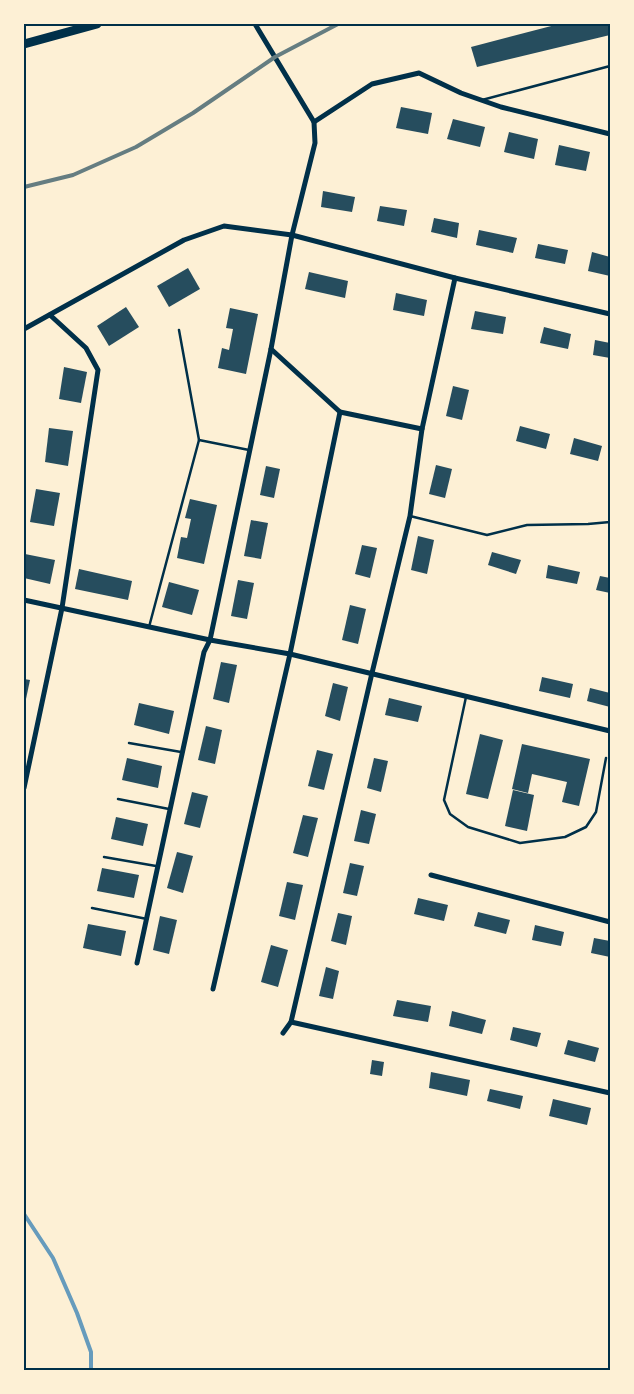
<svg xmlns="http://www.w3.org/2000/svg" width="634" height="1394" font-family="'Sofia Sans Condensed',sans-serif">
<rect width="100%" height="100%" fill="#fdf0d5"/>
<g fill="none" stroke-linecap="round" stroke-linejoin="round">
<path stroke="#669bbc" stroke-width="4" d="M24 1214 53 1258 77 1313 91 1352V1370"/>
</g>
<g fill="#264d5e">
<path d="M559 24H610V35L477 67 471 47Z"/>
<path d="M401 107 432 113 428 134 396 128Z"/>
<path d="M453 119 485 127 480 147 447 139Z"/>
<path d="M509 132 538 139 534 159 504 152Z"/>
<path d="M559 145 590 152 586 171 555 165Z"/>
<path d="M323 191 355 197 352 212 321 207Z"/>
<path d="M380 206 407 210 404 226 377 221Z"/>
<path d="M434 218 459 223 457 238 431 232Z"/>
<path d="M479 230 517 238 513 253 476 245Z"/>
<path d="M538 244 568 250 565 264 535 258Z"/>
<path d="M592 252 610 257V276L588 271Z"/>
<path d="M188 268 200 289 169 307 157 286Z"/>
<path d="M309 272 348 281 345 298 305 289Z"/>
<path d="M396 293 427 300 424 316 393 310Z"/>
<path d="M126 307 139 327 109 346 97 326Z"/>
<path d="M230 308 258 314 246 374 218 368 222 348 229 350 233 329 226 328Z"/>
<path d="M475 311 506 317 503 334 471 329Z"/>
<path d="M544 327 571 334 568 349 540 343Z"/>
<path d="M595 340 610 343V358L593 355Z"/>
<path d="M64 367 87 372 81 403 59 399Z"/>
<path d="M453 386 469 390 462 420 446 416Z"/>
<path d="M520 426 550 434 546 449 516 441Z"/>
<path d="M49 428 73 431 68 466 45 462Z"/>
<path d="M574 438 602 446 598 461 570 454Z"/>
<path d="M436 465 452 469 445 498 429 494Z"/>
<path d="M266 466 280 469 274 498 260 495Z"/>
<path d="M36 489 60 493 54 526 30 522Z"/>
<path d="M190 499 217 505 204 564 177 558 181 537 187 538 191 519 185 518Z"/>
<path d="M251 520 268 523 261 559 244 556Z"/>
<path d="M418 536 434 540 427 574 411 570Z"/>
<path d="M362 545 377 548 370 578 355 574Z"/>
<path d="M492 552 521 560 516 574 488 565Z"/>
<path d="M25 554 55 560 50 584 24 578Z"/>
<path d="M548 565 580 572 577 584 546 578Z"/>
<path d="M79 569 132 581 128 600 75 589Z"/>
<path d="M600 576 610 578V593L596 590Z"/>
<path d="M238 580 254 583 247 619 231 616Z"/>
<path d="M169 582 199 590 192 615 162 607Z"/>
<path d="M350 605 366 609 358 644 342 640Z"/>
<path d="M221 662 237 665 229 703 213 699Z"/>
<path d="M542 677 573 684 570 698 539 691Z"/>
<path d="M24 679 30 680 26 699H24Z"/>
<path d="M333 683 348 687 340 721 325 716Z"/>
<path d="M590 688 610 693V707L587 701Z"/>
<path d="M389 698 422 706 418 722 385 715Z"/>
<path d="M139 703 174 711 169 734 134 725Z"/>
<path d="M206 726 222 730 215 764 198 760Z"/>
<path d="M480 734 503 740 488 799 466 794Z"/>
<path d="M522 744 590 759 579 806 562 802 567 782 532 774 528 793 512 789Z"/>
<path d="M317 750 333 754 324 790 308 786Z"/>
<path d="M127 758 162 766 158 788 122 780Z"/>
<path d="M374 758 388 761 381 792 367 788Z"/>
<path d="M513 790 534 795 527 831 505 826Z"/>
<path d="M192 792 208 796 200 828 184 824Z"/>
<path d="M361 810 376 814 369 844 354 841Z"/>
<path d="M303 815 318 818 308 857 293 853Z"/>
<path d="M116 817 148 824 143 846 111 839Z"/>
<path d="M177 852 193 856 183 893 167 888Z"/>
<path d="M350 863 364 866 357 896 343 893Z"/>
<path d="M102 868 139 875 134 898 97 891Z"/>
<path d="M287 882 303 885 295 920 279 916Z"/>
<path d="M418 898 448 905 444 921 414 914Z"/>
<path d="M478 912 510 920 506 934 474 926Z"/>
<path d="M338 913 352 916 346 945 331 941Z"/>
<path d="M160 916 177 920 169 954 153 950Z"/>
<path d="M88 924 126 931 121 956 83 948Z"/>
<path d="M535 925 564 932 561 946 532 940Z"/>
<path d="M594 938 610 941V957L591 953Z"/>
<path d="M271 945 288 950 278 987 261 982Z"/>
<path d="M326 967 339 971 333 999 319 996Z"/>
<path d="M397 1000 431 1006 428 1022 393 1016Z"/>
<path d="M452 1011 486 1020 482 1034 449 1026Z"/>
<path d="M513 1027 541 1033 537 1047 510 1040Z"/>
<path d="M568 1040 599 1048 595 1062 564 1054Z"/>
<path d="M372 1060 384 1062 382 1076 370 1074Z"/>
<path d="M431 1072 470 1080 467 1096 429 1088Z"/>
<path d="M490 1089 523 1096 520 1109 487 1101Z"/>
<path d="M553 1099 591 1108 587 1125 549 1116Z"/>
</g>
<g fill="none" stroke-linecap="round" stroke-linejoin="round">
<g stroke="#003049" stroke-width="2.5">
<path d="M482 100 610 66"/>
<path d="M199 440 249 450"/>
<path d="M410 516 487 535 527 525 588 524 610 522"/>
<path d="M149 627 199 440 179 330"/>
<path d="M466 697 444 800 450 814 468 827 520 843 565 837 586 827 596 812 606 758"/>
<path d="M129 743 181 752"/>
<path d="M118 799 169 809"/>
<path d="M104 857 156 866"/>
<path d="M92 908 147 919"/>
</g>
<g stroke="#003049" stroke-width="5">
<path d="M314 122 372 84 419 73 461 93 501 107 610 134"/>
<path d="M24 329 184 240 224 226 292 235 455 278 610 314"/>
<path d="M340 412 422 429"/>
<path d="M24 600 210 640 290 654 610 731"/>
<path d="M24 788 62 608 98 370 86 348 50 315"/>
<path d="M431 875 610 922"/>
<path d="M137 963 204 652 210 640 271 349"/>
<path d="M213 989 290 654 340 412 271 349 292 235 315 143 314 122 255 24"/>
<path d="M291 1022 610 1093"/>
<path d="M283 1033 291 1022 372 673 410 516 422 429 455 278"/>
</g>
<path stroke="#003049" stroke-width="9" d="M24 44 97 24"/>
<path stroke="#657d81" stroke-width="4" d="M24 187 73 175 136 147 193 113 275 57 338 24"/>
</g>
<rect width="634" height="1394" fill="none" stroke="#fdf0d5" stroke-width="50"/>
<rect x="25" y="25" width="584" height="1344" fill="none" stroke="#003049" stroke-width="2"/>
</svg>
